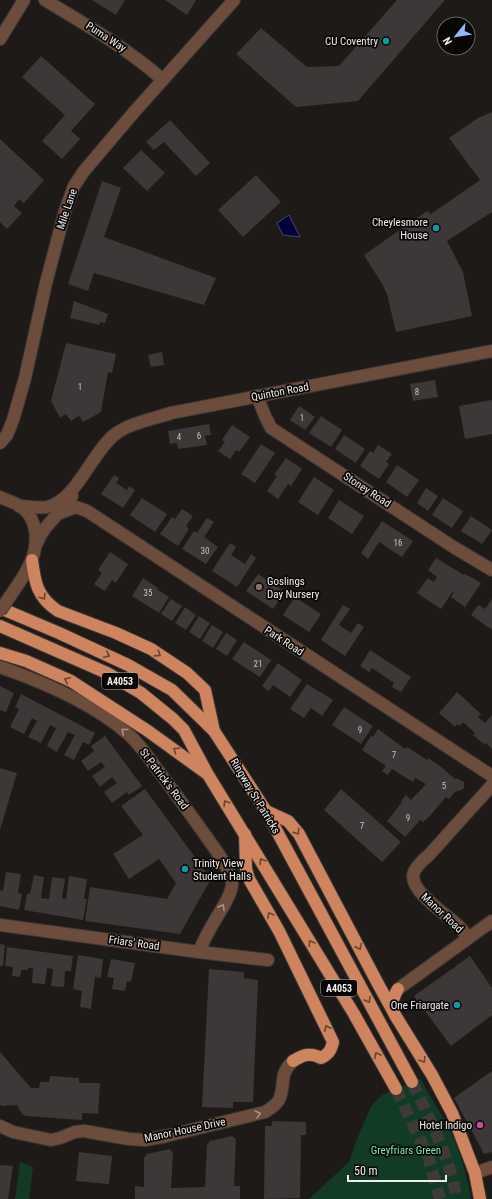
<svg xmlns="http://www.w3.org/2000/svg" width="492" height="1199" font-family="'Roboto Condensed',sans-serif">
<rect width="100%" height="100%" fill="#1e1a18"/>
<g fill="#113b25">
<path d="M421 1079C429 1096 440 1111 449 1128 460 1150 467 1175 471 1199H309L349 1162 357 1139 371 1106 382 1095Z"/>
<path d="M20 1162 33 1167 29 1199H15Z"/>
</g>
<path fill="#00003b" stroke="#484770" d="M289 215 300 237 283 235 277 223Z"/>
<g fill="#3d3837">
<path d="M92 0H125L116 15Z"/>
<path d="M165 0H196L187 15Z"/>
<path d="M397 0H445L358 101 296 107 236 54 261 28 307 67 339 66Z"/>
<path d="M41 56 95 104 71 131 80 139 62 159 42 141 65 115 22 77Z"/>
<path d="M492 112V212L447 241 463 272 472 316 396 332 387 294 381 282 364 255 427 211 431 214 480 180 449 138 478 118Z"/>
<path d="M170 120 210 163 196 176 164 142 154 150 146 142Z"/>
<path d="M0 139 44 180 24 203 19 199 14 206 22 213 7 229 0 222Z"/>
<path d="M141 150 165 173 147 191 123 168Z"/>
<path d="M256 175 281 202 243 237 218 210Z"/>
<path d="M102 181 121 188 104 237 216 278 204 305 94 273 88 291 68 284Z"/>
<path d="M74 301 108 314 105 323 100 322 99 325 70 318Z"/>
<path d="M66 343 116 354 112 373 108 372 101 412 83 422 79 416 71 421 66 414 60 418 51 401Z"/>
<path d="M162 352 164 365 151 367 148 355Z"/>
<path d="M435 380 438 397 413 401 410 384Z"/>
<path d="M492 400V434L465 439 459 406Z"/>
<path d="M299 406 315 417 305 430 290 420Z"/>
<path d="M321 416 342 430 331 447 309 433Z"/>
<path d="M209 424 211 435 205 436 207 445 178 449 177 443 170 444 168 431Z"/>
<path d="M232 425 250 437 239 452 236 450 230 459 218 451 225 442 222 440Z"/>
<path d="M344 435 365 449 356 463 335 449Z"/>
<path d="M261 444 275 453 255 483 241 474Z"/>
<path d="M378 445 392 454 386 462 389 464 379 479 360 466 370 451 373 453Z"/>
<path d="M286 458 302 469 291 486 288 484 278 499 267 491 277 476 274 475Z"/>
<path d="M397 465 419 480 407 497 386 482Z"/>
<path d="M114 475 119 478 116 483 127 490 129 486 135 490 123 508 101 494Z"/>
<path d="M314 477 334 490 318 515 298 502Z"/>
<path d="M426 488 438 496 428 511 417 503Z"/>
<path d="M142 498 167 514 155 532 130 515Z"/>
<path d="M443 498 463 511 452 528 432 515Z"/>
<path d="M339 500 364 516 352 534 328 518Z"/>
<path d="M182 509 193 516 186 526 189 529 178 546 160 534 172 517 175 519Z"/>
<path d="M471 516 492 530 482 544 461 531Z"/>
<path d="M207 518 214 522 204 537 218 547 206 564 182 549 194 531 197 533Z"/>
<path d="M382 521 413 541 402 557 379 542 368 559 361 553Z"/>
<path d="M230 543 236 547 231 555 245 564 251 554 256 558 237 587 212 571Z"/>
<path d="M110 552 128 564 116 583 112 580 105 591 94 584 102 573 98 570Z"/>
<path d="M436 558 464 575 465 574 481 583 465 607 451 597 454 592 453 591 441 609 417 593 428 578 434 582 437 577 428 570Z"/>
<path d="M258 574 285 592 273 609 246 591Z"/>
<path d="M143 578 158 588 157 589 169 597 159 613 132 596Z"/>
<path d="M295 597 321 614 309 632 283 615Z"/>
<path d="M171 599 182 606 172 621 161 614Z"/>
<path d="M492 599V630L471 615 478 605 485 609Z"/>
<path d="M343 605 350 609 339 625 351 633 358 623 364 627 345 656 321 640Z"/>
<path d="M185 607 196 615 186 630 175 623Z"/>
<path d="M199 616 210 623 200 639 189 632Z"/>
<path d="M212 625 223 632 213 648 202 641Z"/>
<path d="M226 633 237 640 227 656 216 649Z"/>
<path d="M244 642 271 660 260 677 232 659Z"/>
<path d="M370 650 411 677 401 692 392 687 394 683 372 668 369 672 360 666Z"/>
<path d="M278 663 302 680 290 697 273 685 269 691 262 686Z"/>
<path d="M307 684 333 700 322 716 311 708 304 718 290 709Z"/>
<path d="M0 686 14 693 6 712 0 710Z"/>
<path d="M457 692 481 714 478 717 485 723 492 715V749L486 743 485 745 473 735 475 733 463 722 460 726 457 724 455 727 439 713Z"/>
<path d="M21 694 95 733 89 745 83 742 74 760 64 755 75 735 68 732 57 752 47 746 56 728 50 725 41 743 28 737 37 721 32 718 24 734 10 727 19 709 15 707Z"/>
<path d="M344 707 373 726 361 744 332 725Z"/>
<path d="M378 729 405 749 407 747 427 760 428 758 440 766 455 779H458L464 782V788L462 790 455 792 449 799 446 797 429 817 423 822 420 820 405 837 387 821 402 802 401 801 406 795 411 800 426 784 415 778 413 782 392 769 388 775 382 771 386 766 362 750 371 736 373 737Z"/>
<path d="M105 736 142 786 129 795 127 792 112 803 104 792 117 783 112 777 100 787 92 776 105 767 101 762 88 771 81 761 94 751 91 746Z"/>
<path d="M0 768 17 773 0 830Z"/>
<path d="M145 789 211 879 180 934 85 921 90 887 167 899 176 883 159 859 129 879 113 854 143 835 121 806Z"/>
<path d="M341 789 401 842 382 862 324 810Z"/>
<path d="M6 872 21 874 18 893 22 894 19 910 0 906V890L3 891Z"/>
<path d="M34 875 44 877 41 898 49 899 52 877 65 879 62 898 66 899 69 876 87 879 84 899H87L83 920 24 910 27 894H30Z"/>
<path d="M0 944 5 945 3 966H0Z"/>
<path d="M7 947 73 956 71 971H65L64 987 51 986 53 969 47 968 45 984 32 983 33 968H29L30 963 28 970H21L20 977 12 976 13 967 5 966Z"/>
<path d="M78 955 103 959 101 978 95 977 91 1009 80 1007 82 991 73 989Z"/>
<path d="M470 956 492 988V1015L451 1046 414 996Z"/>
<path d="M111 959 135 963 131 982 127 981 125 991 112 989 114 978 107 977Z"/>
<path d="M209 969 244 972V978L258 980 253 1102H233V1108L202 1107Z"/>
<path d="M0 1052 31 1088H39L40 1082H49L50 1076 79 1078V1083H100L98 1114 82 1113V1120L26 1116 22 1114 17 1105 3 1106 0 1105Z"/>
<path d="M492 1071V1152L484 1154 454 1098Z"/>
<path d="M272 1121 306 1122V1135H301L300 1198 264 1199 265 1126H272Z"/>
<path d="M232 1136 236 1139 234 1186H240V1199H135V1186L144 1187V1158L147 1154 170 1149 173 1153 171 1188 205 1187 207 1145 210 1141Z"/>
<path d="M79 1152 112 1156 109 1184 76 1181Z"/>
<path d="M0 1165 13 1166 8 1199H0Z"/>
</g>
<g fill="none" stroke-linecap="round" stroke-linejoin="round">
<g stroke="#3e3a38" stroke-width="12" stroke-dasharray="12 6" stroke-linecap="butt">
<path d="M412 1082C431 1121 449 1156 457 1199"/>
<path d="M396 1089 428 1156 440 1199"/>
</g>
<g stroke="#3b3836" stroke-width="14">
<g id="minor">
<path d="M0 39 24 0"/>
<path d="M257 396 265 416 271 428 455 548 492 570"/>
<path d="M60 513 76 507 87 511 492 776"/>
<path d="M0 667C43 682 93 703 128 734 139 743 148 757 157 769 173 790 188 811 203 832 211 844 233 870 232 885 231 895 225 903 220 912 212 925 204 938 199 952"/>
<path d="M0 925 199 952 268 960"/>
<path d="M466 940C466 932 460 927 454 922 443 912 407 889 414 872 417 865 423 860 429 855L492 785"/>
<path d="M398 989 492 921"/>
<path d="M0 1126 13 1132 51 1140 60 1138 75 1132 84 1131 129 1139 145 1140 166 1136 265 1112C270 1109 276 1105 279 1100 286 1085 278 1075 293 1061"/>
<path d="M475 1173 492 1167"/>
</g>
</g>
<g stroke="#3b3836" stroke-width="14">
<g id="tertiary">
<path d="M45 0C86 25 127 48 163 80"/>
<path d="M0 443 7 435 13 420 25 378 46 283 65 211 74 186 84 171 135 111 234 0"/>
<path d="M0 497C6 500 14 502 20 506 37 517 39 541 32 559 28 570 21 580 15 589"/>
<path d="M19 506C28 506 38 509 47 507 76 501 91 454 114 435 129 423 153 419 171 413L492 351"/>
<path d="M37 543C43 525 62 513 72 496"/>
</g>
</g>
<g stroke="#3b3836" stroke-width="14">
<g id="trunk">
<path d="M32 560C35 583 37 597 58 611L116 633 151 649 187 673 205 690 214 731"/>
<path d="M0 608 59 633 128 665 172 690 214 731 266 811 412 1082"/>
<path d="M0 626 107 673 141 693 173 719 184 730 207 773 354 1014 396 1089"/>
<path d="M0 653 26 661 71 681 148 731 206 773"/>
<path d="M266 811 288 821 299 834 377 982 395 1015 432 1075 452 1113 475 1173 480 1199"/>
<path d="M245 834 246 869 249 879 279 931 333 1042C331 1050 329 1054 321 1058 310 1052 303 1055 293 1061"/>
<path d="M394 1012C392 1002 393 997 398 989"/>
</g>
</g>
<use href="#minor" stroke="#6c4c3b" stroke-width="12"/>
<use href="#tertiary" stroke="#6c4c3b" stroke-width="12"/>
<use href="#trunk" stroke="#ce845e" stroke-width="12"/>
<g stroke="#3b3836" stroke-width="14" stroke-linecap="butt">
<path id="tertiary-bridge" d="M0 611 15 589"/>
</g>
<use href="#tertiary-bridge" stroke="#6c4c3b" stroke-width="12"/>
</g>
<defs><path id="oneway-chevron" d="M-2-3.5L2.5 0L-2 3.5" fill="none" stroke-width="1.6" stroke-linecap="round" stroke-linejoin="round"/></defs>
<g stroke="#6a4532">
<use href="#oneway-chevron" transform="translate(43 597) rotate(56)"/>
<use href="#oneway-chevron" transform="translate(158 654) rotate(33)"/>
<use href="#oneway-chevron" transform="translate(107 655) rotate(25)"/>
<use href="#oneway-chevron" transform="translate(67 680) rotate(-154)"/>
<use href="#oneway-chevron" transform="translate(176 750) rotate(-145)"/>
<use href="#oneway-chevron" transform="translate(226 803) rotate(-122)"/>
<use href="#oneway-chevron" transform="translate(297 832) rotate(55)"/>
<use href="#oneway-chevron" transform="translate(262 861) rotate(-122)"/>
<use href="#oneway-chevron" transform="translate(270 915) rotate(-119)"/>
<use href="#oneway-chevron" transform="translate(311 943) rotate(-121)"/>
<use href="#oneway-chevron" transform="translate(359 947) rotate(63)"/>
<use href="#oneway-chevron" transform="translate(368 1000) rotate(61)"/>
<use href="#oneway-chevron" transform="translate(327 1028) rotate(-115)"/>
<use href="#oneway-chevron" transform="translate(377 1055) rotate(-119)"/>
<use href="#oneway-chevron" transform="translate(423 1060) rotate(58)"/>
</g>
<g stroke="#a7958b">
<use href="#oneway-chevron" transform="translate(124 731) rotate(-141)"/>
<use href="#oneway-chevron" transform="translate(222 907) rotate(-60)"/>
<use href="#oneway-chevron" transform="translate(258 1114) rotate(-14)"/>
</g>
<g fill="#0f9aa8" stroke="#070605" stroke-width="1.5">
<circle cx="386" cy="41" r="4"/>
<circle cx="436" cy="228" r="4"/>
<circle cx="185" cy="869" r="4"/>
<circle cx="457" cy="1005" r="4"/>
</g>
<circle fill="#8d6e63" stroke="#070605" stroke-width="1.5" cx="259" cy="587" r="4"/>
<circle fill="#d1479c" stroke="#070605" stroke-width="1.5" cx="480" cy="1125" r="4"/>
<g text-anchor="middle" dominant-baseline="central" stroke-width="3.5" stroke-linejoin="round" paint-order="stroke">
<g font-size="9" fill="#c3c0bf">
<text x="80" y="387">1</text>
<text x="417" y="392">8</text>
<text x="302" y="418">1</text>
<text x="199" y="436">6</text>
<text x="179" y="437">4</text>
<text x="398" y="543">16</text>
<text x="205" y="551">30</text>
<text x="148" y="593">35</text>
<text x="258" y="664">21</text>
<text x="360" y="730">9</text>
<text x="394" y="755">7</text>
<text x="444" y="786">5</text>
<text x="408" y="818">9</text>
<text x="362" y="826">7</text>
</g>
<g fill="#070605" stroke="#aaa8a7" stroke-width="1">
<rect x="102" y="673" width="36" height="16" rx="3"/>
<rect x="321" y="980" width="36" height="16" rx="3"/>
</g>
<g font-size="10" font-weight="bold" fill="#f0eeec">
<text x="120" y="681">A4053</text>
<text x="339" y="988">A4053</text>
</g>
<g font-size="11" fill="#f0eeec" stroke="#070605">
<text transform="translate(106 37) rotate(33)">Puma Way</text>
<text transform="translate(67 209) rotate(-71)">Mile Lane</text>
<text transform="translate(280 392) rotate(-11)">Quinton Road</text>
<text transform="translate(367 490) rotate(33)">Stoney Road</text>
<text transform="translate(284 641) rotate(33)">Park Road</text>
<text transform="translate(164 779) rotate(53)">St Patrick's Road</text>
<text transform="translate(255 796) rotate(59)">Ringway St Patricks</text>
<text transform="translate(442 913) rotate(43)">Manor Road</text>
<text transform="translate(134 943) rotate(8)">Friars' Road</text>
<text transform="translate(185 1130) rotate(-12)">Manor House Drive</text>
</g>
<g font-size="11" fill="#f0eeec" stroke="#070605" text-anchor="end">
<text x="378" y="41">CU Coventry</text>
<text x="428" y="222">Cheylesmore<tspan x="428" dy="13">House</tspan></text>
<text x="267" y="581" text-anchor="start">Goslings<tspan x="267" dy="13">Day Nursery</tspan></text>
<text x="193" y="863" text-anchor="start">Trinity View<tspan x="193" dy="13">Student Halls</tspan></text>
<text x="449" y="1005">One Friargate</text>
<text x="472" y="1125">Hotel Indigo</text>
</g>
<g font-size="11" fill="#7bf0ac" stroke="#070605">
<text x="406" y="1150">Greyfriars Green</text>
</g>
</g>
<g transform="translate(456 36) rotate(240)"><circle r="19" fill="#070605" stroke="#646361"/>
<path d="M0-3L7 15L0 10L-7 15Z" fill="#94b7fd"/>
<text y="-6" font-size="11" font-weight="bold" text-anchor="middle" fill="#f0eeec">N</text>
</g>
<path d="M348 1175v6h98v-6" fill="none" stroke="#f0eeec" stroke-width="2"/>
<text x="354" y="1175" font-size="12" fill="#f0eeec" stroke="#070605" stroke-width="3" paint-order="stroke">50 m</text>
</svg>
